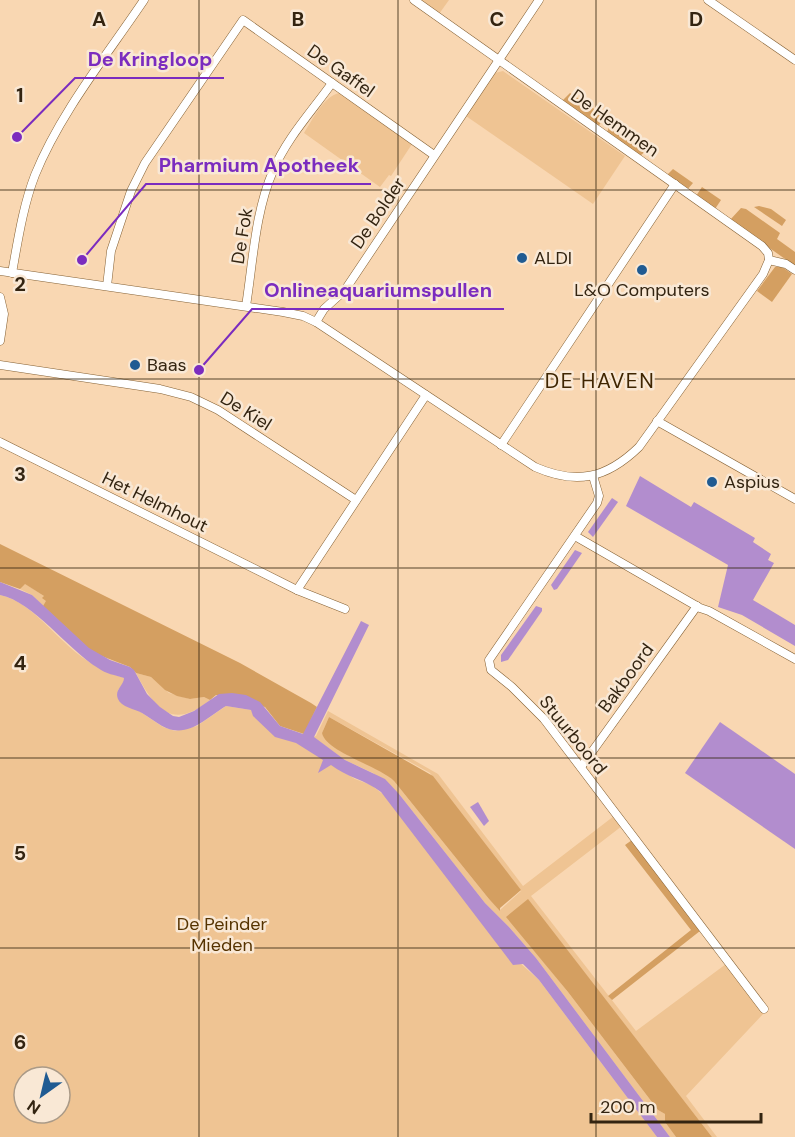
<svg xmlns="http://www.w3.org/2000/svg" width="795" height="1137" font-family="'DM Sans',sans-serif">
<rect width="100%" height="100%" fill="#f9d7b2"/>
<g fill="#efc493" fill-rule="evenodd">
<path d="M419 0H449L439 14Z"/>
<path d="M503 71 625 156 593 204 466 116 495 73Z"/>
<path d="M339 93 412 144 391 176 389 175 380 187 304 133C313 119 323 97 339 93Z"/>
<path d="M24 583 44 596 47 601 43 606 32 595 20 589Z"/>
<path d="M0 595C24 600 43 622 61 639 79 657 100 671 124 678L125 682 118 690 120 702 136 709 163 727 175 731 197 726 226 706 251 710 286 736 355 779 371 785 393 802 520 963 539 980 657 1137H0ZM24 1077H60V1113H24Z"/>
<path d="M136 673 151 677 169 693 190 699 204 697 210 700C172 731 155 709 136 673Z"/>
<path d="M328 711 438 774 523 886 614 816 622 826 531 896 636 1031 726 964 764 1013 686 1096 717 1137H712L528 900 507 917 568 992 658 1110 665 1114V1122L676 1137H670L536 958 509 927 485 903 399 794 373 773 345 760 313 737 316 736ZM329 717 430 773 521 891 500 910 489 899 394 781 385 772 349 756 322 733Z"/>
</g>
<g fill="#d49f61">
<path d="M570 93 605 116 598 127 562 101Z"/>
<path d="M612 121 649 148 640 156 607 132Z"/>
<path d="M673 169 693 183 687 190 667 175Z"/>
<path d="M702 187 721 200 715 209 696 196Z"/>
<path d="M759 206 771 209 786 220 782 226 754 207Z"/>
<path d="M741 208 746 209 780 233 777 239 795 252V266L730 220Z"/>
<path d="M775 267H782L792 274 772 302 757 291Z"/>
<path d="M0 544 240 663 311 703 317 707 304 734 280 726 265 707 216 695 210 700 204 697 190 699 177 696 165 690 151 677 136 673 130 667 99 655 88 648 43 606 46 601 42 598 44 596 25 584 20 589 0 582Z"/>
<path d="M329 717 433 776 521 890 500 908V911L489 899 394 781C379 766 326 752 322 733Z"/>
<path d="M632 840 700 931 612 1000 608 996 691 930 625 845Z"/>
<path d="M528 899 712 1137H676L665 1122V1114L658 1110 568 992 506 917Z"/>
</g>
<g fill="#b28dce">
<path d="M640 476 691 507 694 502 755 538 753 542 771 554 768 560 774 563 753 600 795 625V646L742 615 718 607 728 565 626 506Z"/>
<path d="M612 498 618 502 593 537 588 532Z"/>
<path d="M575 550 582 553 557 589 554 590 551 585Z"/>
<path d="M0 582 32 595 89 648 110 660 130 667 134 670 147 694 160 707 173 716 179 717 194 711 219 694 232 693 246 695 260 702 280 726 303 734 361 621 369 625 314 737 345 760 385 779 399 794 485 903 509 927 536 958 670 1137H657L539 980 523 964 513 965 381 792C366 780 346 777 331 765L318 773 323 760 296 743 275 737 253 716 251 710 226 706C206 718 187 740 162 726 155 722 149 717 142 713 135 709 121 707 118 699 114 690 124 685 124 678 115 675 106 674 98 668 67 649 34 602 0 595Z"/>
<path d="M536 606 542 608V611L508 660 501 662V655Z"/>
<path d="M720 722 795 774V849L685 773Z"/>
<path d="M478 802 489 821 484 826 470 807Z"/>
</g>
<g fill="none" stroke-linecap="round" stroke-linejoin="round">
<g stroke="#856134" stroke-width="9">
<g id="minor">
<path d="M414 0 762 246 768 253 769 260 786 264 795 270"/>
<path d="M708 0 795 60"/>
<path d="M0 271 283 312 303 316 316 322 324 309 345 290 539 0"/>
<path d="M12 273C18 240 23 206 35 175 60 113 107 55 144 0"/>
<path d="M107 286 111 251 131 191 145 163 243 20 434 155"/>
<path d="M0 297 4 314 0 341"/>
<path d="M246 306C253 262 255 212 273 171 286 139 312 111 332 83"/>
<path d="M316 322 535 467C576 485 606 479 639 447L763 274 769 260"/>
<path d="M0 365 160 389 191 397 218 410 356 500"/>
<path d="M657 421 795 499"/>
<path d="M0 442 297 590 345 609"/>
<path d="M501 445 675 184"/>
<path d="M593 476 599 496 597 503 489 660 491 670 512 687 544 719 764 1009"/>
<path d="M575 536 700 608 709 611 795 659"/>
<path d="M297 590 426 395"/>
<path d="M581 767 697 606"/>
</g>
</g>
<use href="#minor" stroke="#fff" stroke-width="8"/>
</g>
<path fill="none" stroke="#332411" stroke-width="1.5" stroke-opacity="0.55" d="M199 0V1137M398 0V1137M596 0V1137M0 190H795M0 379H795M0 568H795M0 758H795M0 948H795"/>
<g fill="#205b92" stroke="#f9e8d5" stroke-width="2">
<circle cx="522" cy="258" r="6"/>
<circle cx="642" cy="270" r="6"/>
<circle cx="135" cy="365" r="6"/>
<circle cx="712" cy="482" r="6"/>
</g>
<g text-anchor="middle" dominant-baseline="central" stroke-width="5" stroke-linejoin="round" paint-order="stroke">
<g font-size="18" fill="#332411" stroke="#f9e8d5">
<text transform="translate(341 71) rotate(35)">De Gaffel</text>
<text transform="translate(615 123) rotate(35)">De Hemmen</text>
<text transform="translate(378 213) rotate(-56)">De Bolder</text>
<text transform="translate(242 236) rotate(-81)">De Fok</text>
<text transform="translate(246 411) rotate(32)">De Kiel</text>
<text transform="translate(155 502) rotate(26)">Het Helmhout</text>
<text transform="translate(626 678) rotate(-54)">Bakboord</text>
<text transform="translate(573 735) rotate(51)">Stuurboord</text>
</g>
<g font-size="18" fill="#332411" stroke="#f9e8d5" text-anchor="start">
<text x="534" y="258">ALDI</text>
<text x="642" y="290" text-anchor="middle">L&amp;O Computers</text>
<text x="147" y="365">Baas</text>
<text x="724" y="482">Aspius</text>
</g>
<g font-size="18" fill="#563300" stroke="#f9e8d5">
<text x="222" y="924">De Peinder<tspan x="222" dy="21">Mieden</tspan></text>
</g>
<g font-size="21" letter-spacing="1.5" fill="#3f2501" stroke="#f9e8d5">
<text x="600" y="381">DE HAVEN</text>
</g>
</g>
<g font-size="20" text-anchor="middle" font-weight="bold" fill="#332411" stroke="#f9e8d5" stroke-width="5" stroke-linejoin="round" paint-order="stroke">
<text x="99" y="26">A</text>
<text x="298" y="26">B</text>
<text x="497" y="26">C</text>
<text x="696" y="26">D</text>
<text x="20" y="102">1</text>
<text x="20" y="291">2</text>
<text x="20" y="481">3</text>
<text x="20" y="670">4</text>
<text x="20" y="860">5</text>
<text x="20" y="1049">6</text>
</g>
<path fill="none" stroke="#7b2cbf" stroke-width="2" d="M17 137L75 78H224M82 260L146 184H371M199 370L252 309H504"/>
<g fill="#7b2cbf" stroke="#f9e8d5" stroke-width="2">
<circle cx="17" cy="137" r="6"/>
<circle cx="82" cy="260" r="6"/>
<circle cx="199" cy="370" r="6"/>
</g>
<g font-size="20" text-anchor="middle" font-weight="bold" fill="#7b2cbf" stroke="#f9e8d5" stroke-width="5" stroke-linejoin="round" paint-order="stroke">
<text x="150" y="66">De Kringloop</text>
<text x="259" y="172">Pharmium Apotheek</text>
<text x="378" y="297">Onlineaquariumspullen</text>
</g>
<g transform="translate(42 1095) rotate(214)"><circle r="28" fill="#f9e8d5" stroke="#aa9a87" stroke-width="1.5"/>
<path d="M0-4.5L10 22L0 15L-10 22Z" fill="#205b92"/>
<text y="-9" font-size="16" font-weight="bold" text-anchor="middle" fill="#332411">N</text>
</g>
<path d="M591 1113v9h170v-9" fill="none" stroke="#332411" stroke-width="3"/>
<text x="600" y="1113" font-size="18" fill="#332411" stroke="#f9e8d5" stroke-width="4.5" paint-order="stroke">200 m</text>
</svg>
